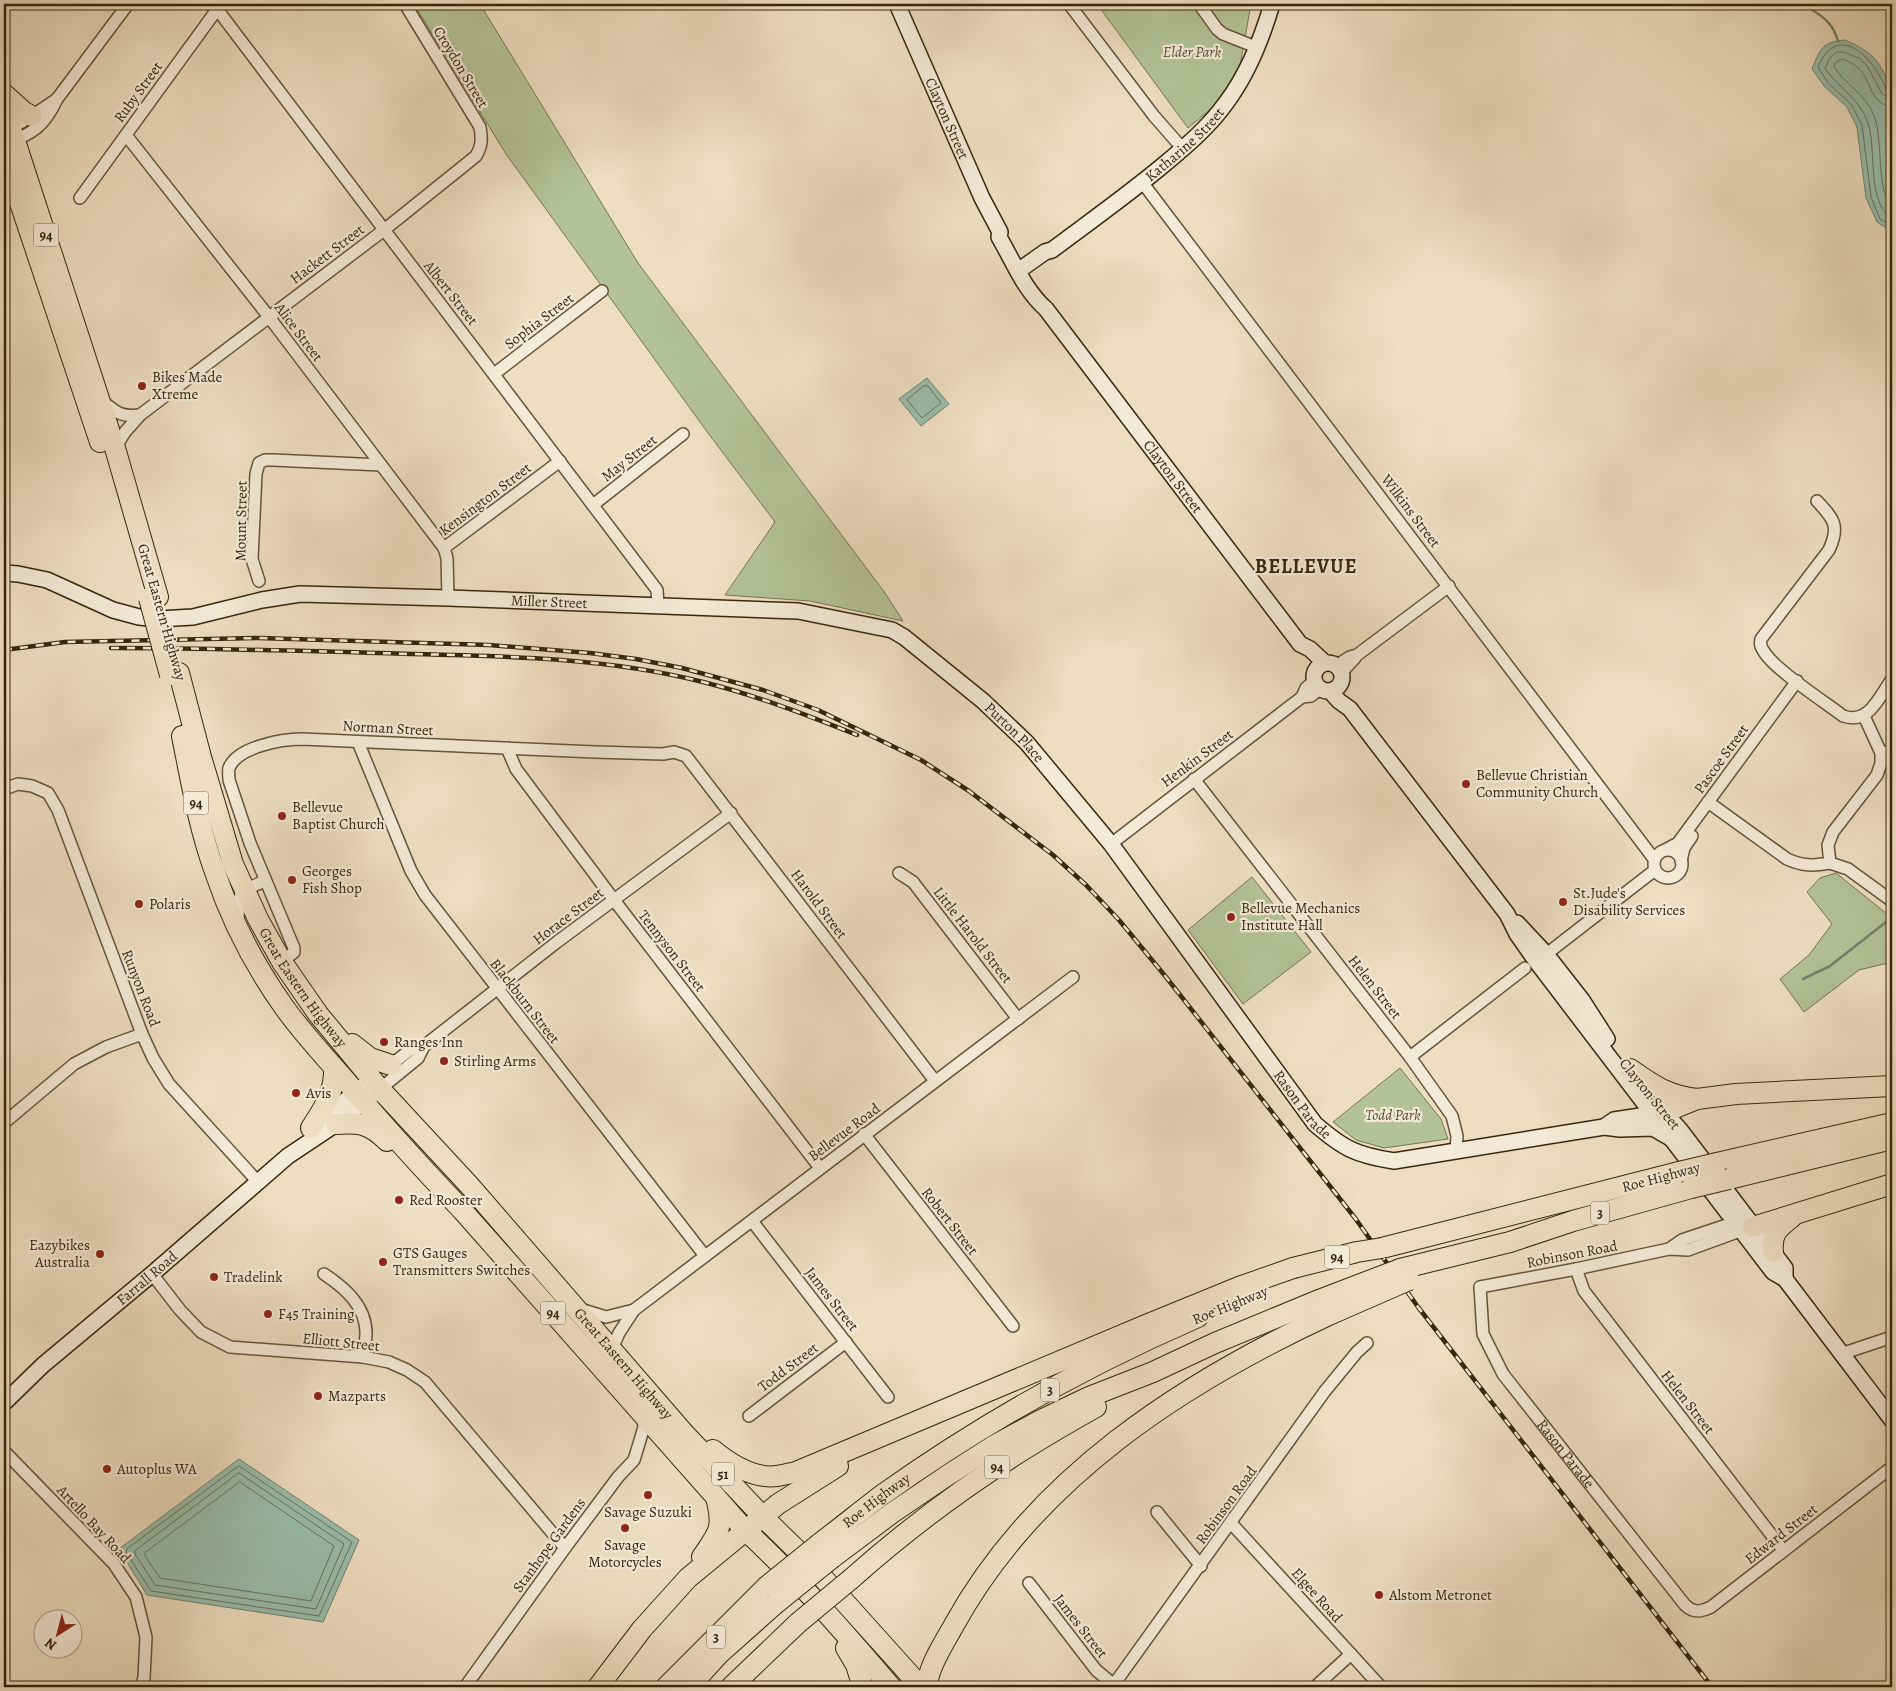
<svg xmlns="http://www.w3.org/2000/svg" width="1896" height="1691" font-family="Alegreya,serif">
<rect width="100%" height="100%" fill="#eddec1"/>
<filter id="stains"><feTurbulence type="fractalNoise" baseFrequency=".004" numOctaves="4"/><feColorMatrix values="0 0 0 0 .2 0 0 0 0 .09 0 0 0 0 .02 0 0 0 .5 -.17"/></filter>
<radialGradient id="worn" r=".72"><stop offset=".6" stop-color="#630" stop-opacity="0"/><stop offset="1" stop-color="#630" stop-opacity=".3"/></radialGradient>
<g fill="#b3c297" stroke="#767451">
<path d="M414 4H480L638 263 885 593 903 621 810 601 725 595 775 522 708 433 506 154Z"/>
<path d="M1097 4H1251L1236 88 1188 128Z"/>
<path d="M1836 873 1892 918V962L1859 970 1804 1012 1780 979 1809 955 1832 924 1807 892 1820 878Z"/>
<path d="M1252 877 1311 952 1243 1004 1188 930Z"/>
<path d="M1400 1068 1441 1119 1448 1139 1384 1148 1356 1140 1333 1122Z"/>
</g>
<g fill="#9abdad" stroke="#73816c">
<path d="M1845 40C1875 53 1882 63 1892 94V232L1877 222 1866 198 1857 127 1847 107 1824 86 1812 69C1820 49 1822 42 1845 40Z"/>
<path d="M927 378 949 404 921 426 899 399Z"/>
<path d="M239 1459 359 1540 323 1622 147 1595 119 1549Z"/>
</g>
<g fill="none" stroke-linecap="round" stroke-linejoin="round">
<g stroke="#69725c" stroke-width="1">
<path d="M1892 92 1886 89C1874 58 1838 20 1818 67L1828 83 1851 104 1862 125 1871 197 1880 219 1892 226"/>
<path d="M1892 98 1882 94 1868 67 1859 58 1843 52H1836L1829 59 1825 69C1839 88 1860 99 1868 123 1877 150 1866 202 1892 219"/>
<path d="M1892 106C1872 105 1872 86 1862 72 1857 65 1850 62 1842 59L1835 63 1834 67C1848 88 1869 95 1876 122 1883 151 1876 184 1892 210"/>
<path d="M924 386H928L941 403 922 418 907 400Z"/>
<path d="M239 1466 352 1542 319 1616 151 1591 126 1552 127 1549Z"/>
<path d="M239 1473 344 1544 316 1609 155 1585 135 1554V1551Z"/>
<path d="M240 1482 334 1546 311 1601 160 1578 145 1556V1553Z"/>
</g>
<g stroke="#73816c" stroke-width="2.5">
<path d="M1803 4C1820 15 1832 20 1838 41"/>
<path d="M1803 979 1830 966 1891 918"/>
</g>
<g stroke="#655438" stroke-width="14">
<g id="street">
<path d="M210 4 217 9 657 590 658 606"/>
<path d="M1069 4 1154 116 1183 149"/>
<path d="M1199 4 1217 29 1223 34 1256 47"/>
<path d="M8 130 32 116 57 99"/>
<path d="M126 135 269 317 444 548 447 558 448 598"/>
<path d="M4 144C31 135 45 126 57 99L128 4"/>
<path d="M1142 182 1654 859"/>
<path d="M80 198 221 4"/>
<path d="M494 374 602 291"/>
<path d="M102 401C117 413 121 417 140 415"/>
<path d="M115 448 125 432 140 415 384 230 476 156C482 146 482 139 480 127L405 4"/>
<path d="M1817 501C1834 519 1840 526 1829 550L1761 639C1760 643 1760 646 1763 650 1772 668 1825 702 1843 716 1869 725 1879 697 1892 679"/>
<path d="M593 505 683 434"/>
<path d="M444 548 560 461"/>
<path d="M259 581 252 559 256 474 259 463 265 460H273L381 465"/>
<path d="M1336 666 1350 657 1357 655 1449 586"/>
<path d="M1341 673 1355 658"/>
<path d="M1302 697 1306 688 1314 681"/>
<path d="M1864 716 1881 753 1892 751"/>
<path d="M358 742 411 871 425 895 705 1256"/>
<path d="M507 748 516 769 614 900 820 1168"/>
<path d="M1194 779 1410 1057 1452 1116 1457 1136 1456 1151"/>
<path d="M4 789 18 784 32 786 48 793 58 810 142 1034 153 1058 169 1084 258 1182"/>
<path d="M1708 802 1787 859C1802 866 1813 866 1830 863L1828 845 1833 832 1877 775 1881 763V753"/>
<path d="M1111 844 1302 697 1311 696 1320 689"/>
<circle cx="1668" cy="864" r="14"/>
<path d="M1665 850 1678 843 1797 681"/>
<path d="M1681 861 1684 848 1692 836"/>
<path d="M1830 863 1848 869 1892 901"/>
<path d="M899 873 913 882 1018 1019"/>
<path d="M238 920C239 891 238 892 265 881"/>
<path d="M1540 959 1655 870"/>
<path d="M282 962 294 952V948L250 843 229 780C229 776 228 771 229 768 237 747 282 739 302 739L595 752 663 754 674 752 686 756 935 1081"/>
<path d="M1410 1057 1525 968"/>
<path d="M387 1068 410 1050 424 1046 557 942 731 813"/>
<path d="M380 1089 418 1058 424 1046"/>
<path d="M4 1123 74 1064 106 1047 142 1034"/>
<path d="M864 1134 1013 1326"/>
<path d="M752 1221 888 1397"/>
<path id="s1" d="M1748 1228 1688 1250 1669 1249 1576 1269 1480 1287 1483 1334 1503 1374 1685 1605C1693 1613 1701 1612 1711 1607L1892 1467"/>
<path d="M1669 1249 1682 1240 1742 1220"/>
<path d="M1576 1269 1584 1291 1783 1550"/>
<path d="M152 1274 180 1310 201 1332 230 1347 363 1357 389 1362 407 1370 425 1382 565 1548"/>
<path d="M324 1274C345 1288 366 1306 366 1333 366 1341 364 1350 363 1357"/>
<path d="M580 1309 606 1317 634 1310"/>
<path d="M612 1349 619 1333 634 1310 1073 977"/>
<path d="M1841 1354 1892 1337"/>
<path d="M749 1416 846 1342"/>
<path d="M4 1451 114 1564 136 1597 146 1637 144 1678 141 1687"/>
<path d="M1157 1512 1201 1566"/>
<path d="M1231 1523 1381 1687"/>
<path d="M1029 1583 1096 1670 1114 1685"/>
<path d="M465 1687 565 1548 618 1477 634 1460 644 1427 643 1417"/>
<path d="M1112 1687 1325 1391 1357 1352 1367 1343"/>
<path d="M1315 1687 1351 1654"/>
</g>
</g>
<g stroke="#38260b" stroke-width="18">
<g id="secondary">
<path id="s2" d="M897 4 982 198 1000 232 999 237C1013 261 1025 291 1046 309L1300 644 1310 649 1325 663"/>
<path id="s3" d="M1018 271 1045 252 1052 250C1088 223 1126 196 1161 167 1184 148 1208 128 1226 103 1247 75 1262 38 1272 4"/>
<path id="s4" d="M4 573 18 574 47 580 113 610 139 617 159 619 193 617 262 600 300 594 448 598 798 611 892 630 904 637 983 701 1027 743 1111 844 1315 1124C1344 1149 1356 1155 1394 1161L1604 1127 1620 1129 1653 1128 1672 1139"/>
<circle cx="1328" cy="677" r="14"/>
<path d="M1330 691 1339 701 1350 709 1507 914 1517 934 1536 961 1773 1272 1785 1279 1892 1420"/>
<path d="M1517 923 1546 954 1582 1000 1607 1039"/>
<path d="M1659 1106 1681 1131 1785 1268V1279"/>
<path d="M319 1121 364 1086"/>
<path d="M1604 1127 1614 1120 1660 1113"/>
<path id="s5" d="M4 1403 43 1365 152 1274 288 1156 336 1124 380 1089"/>
</g>
</g>
<g stroke="#38260b" stroke-width="22">
<g id="highway">
<path d="M4 94 24 112 32 116"/>
<path d="M4 107 115 448 158 597"/>
<path d="M4 155 100 442"/>
<path id="s6" d="M179 673 201 757 233 864 258 919 282 962 318 1014 380 1089 469 1185 683 1432 762 1516 806 1559 921 1687"/>
<path d="M182 736C191 781 199 828 215 872 231 920 255 966 284 1007 306 1038 333 1065 357 1094 391 1134 426 1172 462 1210L745 1530C797 1578 845 1633 891 1687"/>
<path d="M352 1044 370 1058 391 1065"/>
<path d="M1630 1069C1654 1086 1667 1095 1697 1099"/>
<path d="M1665 1112 1697 1099 1736 1094 1892 1086"/>
<path d="M336 1124C360 1122 370 1124 387 1141"/>
<path d="M311 1128C324 1108 335 1092 334 1068"/>
<path d="M1717 1163 1892 1123"/>
<path d="M1729 1179 1892 1139"/>
<path d="M1753 1227 1892 1184"/>
<path d="M1382 1248 1679 1172"/>
<path d="M1773 1252C1771 1233 1778 1228 1792 1217"/>
<path d="M1400 1269 1510 1242 1573 1221 1691 1188"/>
<path d="M713 1450C730 1464 753 1479 777 1476 784 1475 790 1473 796 1472L1146 1325 1239 1287 1293 1268"/>
<path id="s7" d="M819 1544C840 1528 861 1511 882 1495 980 1425 1087 1365 1198 1317"/>
<path d="M702 1557C719 1532 724 1529 716 1497"/>
<path d="M832 1558 892 1513 948 1475 995 1445 1039 1421 1089 1397 1153 1372 1215 1343 1319 1300"/>
<path d="M851 1579C905 1531 962 1488 1023 1450 1047 1435 1071 1421 1096 1407"/>
<path d="M846 1648 856 1665 863 1687"/>
<path d="M598 1687 642 1629 688 1578 778 1504 838 1466"/>
<path d="M666 1687 766 1587"/>
<path d="M689 1687 719 1654 774 1605"/>
<path d="M731 1687 798 1623"/>
<path d="M928 1687C925 1671 946 1640 954 1625 1035 1478 1182 1383 1331 1314"/>
</g>
</g>
<use href="#street" stroke="#f3ead7" stroke-width="11"/>
<use href="#secondary" stroke="#f3ead7" stroke-width="15"/>
<use href="#highway" stroke="#eddec1" stroke-width="20"/>
<g stroke="#38260b" stroke-width="4.5">
<g id="rail">
<path d="M111 648C211 648 311 651 411 654 508 656 608 658 703 682 755 695 807 715 857 735"/>
<path d="M4 650 65 642 259 638 489 645 590 653 636 659 682 668 763 690 818 710 921 760 969 791 1053 855 1086 885 1119 920 1166 977 1355 1218 1418 1307 1712 1687"/>
</g>
</g>
<use href="#rail" stroke="#f3ead7" stroke-width="2.5" stroke-dasharray="8" stroke-linecap="butt"/>
<g stroke="#38260b" stroke-width="22" stroke-linecap="butt">
<g id="highway-bridge">
<path d="M149 598 170 675"/>
<path d="M1679 1172 1717 1163"/>
<path d="M1691 1188 1729 1179"/>
<path d="M1293 1268 1357 1252 1382 1248"/>
<path d="M1319 1300 1400 1269"/>
<path d="M1331 1314 1409 1280"/>
<path d="M766 1587 819 1544"/>
<path d="M774 1605 832 1558"/>
<path d="M798 1623 851 1579"/>
</g>
</g>
<use href="#highway-bridge" stroke="#eddec1" stroke-width="20"/>
</g>
<g fill="#8f2418" stroke="#f3ead7" stroke-width="2">
<circle cx="142" cy="386" r="5"/>
<circle cx="1466" cy="784" r="5"/>
<circle cx="282" cy="816" r="5"/>
<circle cx="292" cy="880" r="5"/>
<circle cx="1563" cy="902" r="5"/>
<circle cx="139" cy="904" r="5"/>
<circle cx="1231" cy="917" r="5"/>
<circle cx="384" cy="1042" r="5"/>
<circle cx="444" cy="1061" r="5"/>
<circle cx="296" cy="1093" r="5"/>
<circle cx="399" cy="1200" r="5"/>
<circle cx="100" cy="1254" r="5"/>
<circle cx="383" cy="1262" r="5"/>
<circle cx="214" cy="1277" r="5"/>
<circle cx="268" cy="1314" r="5"/>
<circle cx="318" cy="1396" r="5"/>
<circle cx="107" cy="1469" r="5"/>
<circle cx="648" cy="1495" r="5"/>
<circle cx="625" cy="1528" r="5"/>
<circle cx="1379" cy="1595" r="5"/>
</g>
<g text-anchor="middle" dominant-baseline="central" stroke-width="4.5" stroke-linejoin="round" paint-order="stroke">
<g fill="#f3ead7" stroke="#706148" stroke-width="1">
<rect x="33.5" y="223.5" width="25" height="23" rx="4"/>
<rect x="183.5" y="791.5" width="25" height="23" rx="4"/>
<rect x="1591" y="1201.5" width="18" height="23" rx="4"/>
<rect x="1324.5" y="1245.5" width="25" height="23" rx="4"/>
<rect x="540.5" y="1301.5" width="25" height="23" rx="4"/>
<rect x="1041" y="1378.5" width="18" height="23" rx="4"/>
<rect x="984.5" y="1455.5" width="25" height="23" rx="4"/>
<rect x="712" y="1462.5" width="22" height="23" rx="4"/>
<rect x="707" y="1625.5" width="18" height="23" rx="4"/>
</g>
<g font-size="14" font-weight="bold" fill="#38260b">
<text x="46" y="235">94</text>
<text x="196" y="803">94</text>
<text x="1600" y="1213">3</text>
<text x="1337" y="1257">94</text>
<text x="553" y="1313">94</text>
<text x="1050" y="1390">3</text>
<text x="997" y="1467">94</text>
<text x="723" y="1474">51</text>
<text x="716" y="1637">3</text>
</g>
<g font-size="15" font-style="italic" fill="#574d2e" stroke="#f3ead7">
<text x="1192" y="52">Elder Park</text>
<text x="1393" y="1115">Todd Park</text>
</g>
<g font-size="15" fill="#38260b" stroke="#f3ead7">
<text transform="translate(461 67) rotate(59)">Croydon Street</text>
<text transform="translate(138 92) rotate(-54)">Ruby Street</text>
<text stroke="none"><textPath href="#s2" startOffset="125">Clayton Street</textPath></text>
<text stroke="none"><textPath href="#s3" startOffset="210">Katharine Street</textPath></text>
<text transform="translate(327 254) rotate(-37)">Hackett Street</text>
<text transform="translate(451 293) rotate(52)">Albert Street</text>
<text transform="translate(539 321) rotate(-37)">Sophia Street</text>
<text transform="translate(299 332) rotate(53)">Alice Street</text>
<text transform="translate(629 458) rotate(-38)">May Street</text>
<text stroke="none"><textPath href="#s2" startOffset="552">Clayton Street</textPath></text>
<text transform="translate(485 499) rotate(-37)">Kensington Street</text>
<text transform="translate(1411 511) rotate(53)">Wilkins Street</text>
<text transform="translate(241 521) rotate(-89)">Mount Street</text>
<text stroke="none"><textPath href="#s4" startOffset="556">Miller Street</textPath></text>
<text transform="translate(162 612) rotate(74)">Great Eastern Highway</text>
<text transform="translate(388 728) rotate(3)">Norman Street</text>
<text stroke="none"><textPath href="#s4" startOffset="1061">Purton Place</textPath></text>
<text transform="translate(1197 758) rotate(-37)">Henkin Street</text>
<text transform="translate(1721 759) rotate(-54)">Pascoe Street</text>
<text transform="translate(819 904) rotate(53)">Harold Street</text>
<text transform="translate(568 916) rotate(-37)">Horace Street</text>
<text transform="translate(973 935) rotate(52)">Little Harold Street</text>
<text transform="translate(672 951) rotate(52)">Tennyson Street</text>
<text stroke="none"><textPath href="#s6" startOffset="341">Great Eastern Highway</textPath></text>
<text transform="translate(1375 987) rotate(52)">Helen Street</text>
<text transform="translate(141 988) rotate(69)">Runyon Road</text>
<text transform="translate(525 1001) rotate(52)">Blackburn Street</text>
<text transform="translate(1650 1094) rotate(51)">Clayton Street</text>
<text stroke="none"><textPath href="#s4" startOffset="1532">Rason Parade</textPath></text>
<text transform="translate(844 1132) rotate(-37)">Bellevue Road</text>
<text transform="translate(1661 1177) rotate(-15)">Roe Highway</text>
<text transform="translate(950 1221) rotate(52)">Robert Street</text>
<text transform="translate(1572 1254) rotate(-11)">Robinson Road</text>
<text stroke="none"><textPath href="#s5" startOffset="190">Farrall Road</textPath></text>
<text transform="translate(832 1299) rotate(52)">James Street</text>
<text transform="translate(1230 1305) rotate(-22)">Roe Highway</text>
<text transform="translate(341 1342) rotate(6)">Elliott Street</text>
<text stroke="none"><textPath href="#s6" startOffset="836">Great Eastern Highway</textPath></text>
<text transform="translate(788 1367) rotate(-37)">Todd Street</text>
<text transform="translate(1688 1402) rotate(52)">Helen Street</text>
<text stroke="none"><textPath href="#s1" startOffset="469">Rason Parade</textPath></text>
<text stroke="none"><textPath href="#s7" startOffset="72">Roe Highway</textPath></text>
<text transform="translate(1226 1505) rotate(-54)">Robinson Road</text>
<text transform="translate(94 1524) rotate(47)">Artello Bay Road</text>
<text transform="translate(1781 1534) rotate(-38)">Edward Street</text>
<text transform="translate(549 1545) rotate(-54)">Stanhope Gardens</text>
<text transform="translate(1317 1595) rotate(48)">Elgee Road</text>
<text transform="translate(1081 1626) rotate(52)">James Street</text>
</g>
<g font-size="15" fill="#38260b" stroke="#f3ead7" text-anchor="start">
<text x="152" y="377">Bikes Made<tspan x="152" dy="17">Xtreme</tspan></text>
<text x="1476" y="775">Bellevue Christian<tspan x="1476" dy="17">Community Church</tspan></text>
<text x="292" y="807">Bellevue<tspan x="292" dy="17">Baptist Church</tspan></text>
<text x="302" y="871">Georges<tspan x="302" dy="17">Fish Shop</tspan></text>
<text x="1573" y="893">St.Jude's<tspan x="1573" dy="17">Disability Services</tspan></text>
<text x="149" y="904">Polaris</text>
<text x="1241" y="908">Bellevue Mechanics<tspan x="1241" dy="17">Institute Hall</tspan></text>
<text x="394" y="1042">Ranges Inn</text>
<text x="454" y="1061">Stirling Arms</text>
<text x="306" y="1093">Avis</text>
<text x="409" y="1200">Red Rooster</text>
<text x="90" y="1245" text-anchor="end">Eazybikes<tspan x="90" dy="17">Australia</tspan></text>
<text x="393" y="1253">GTS Gauges<tspan x="393" dy="17">Transmitters Switches</tspan></text>
<text x="224" y="1277">Tradelink</text>
<text x="278" y="1314">F45 Training</text>
<text x="328" y="1396">Mazparts</text>
<text x="117" y="1469">Autoplus WA</text>
<text x="648" y="1512" text-anchor="middle">Savage Suzuki</text>
<text x="625" y="1545" text-anchor="middle">Savage<tspan x="625" dy="17">Motorcycles</tspan></text>
<text x="1389" y="1595">Alstom Metronet</text>
</g>
<g font-size="20" font-weight="bold" letter-spacing="1" fill="#38260b" stroke="#f3ead7">
<text x="1306" y="566">BELLEVUE</text>
</g>
</g>
<rect width="1896" height="1691" fill="none" stroke="#eddec1" stroke-width="20"/>
<rect x="5" y="5" width="1886" height="1681" fill="none" stroke="#38260b" stroke-width="2.5"/>
<rect x="10" y="10" width="1876" height="1671" fill="none" stroke="#38260b"/>
<g transform="translate(58 1634) rotate(216)"><circle r="24" fill="#f3ead7" stroke="#a89c85"/>
<path d="M0-4L9 19L0 12L-9 19Z" fill="#8f2418"/>
<text y="-8" font-size="14" font-weight="bold" text-anchor="middle" fill="#38260b">N</text>
</g>
<rect width="100%" height="100%" filter="url(#stains)"/>
<rect width="100%" height="100%" fill="url(#worn)"/>
</svg>
